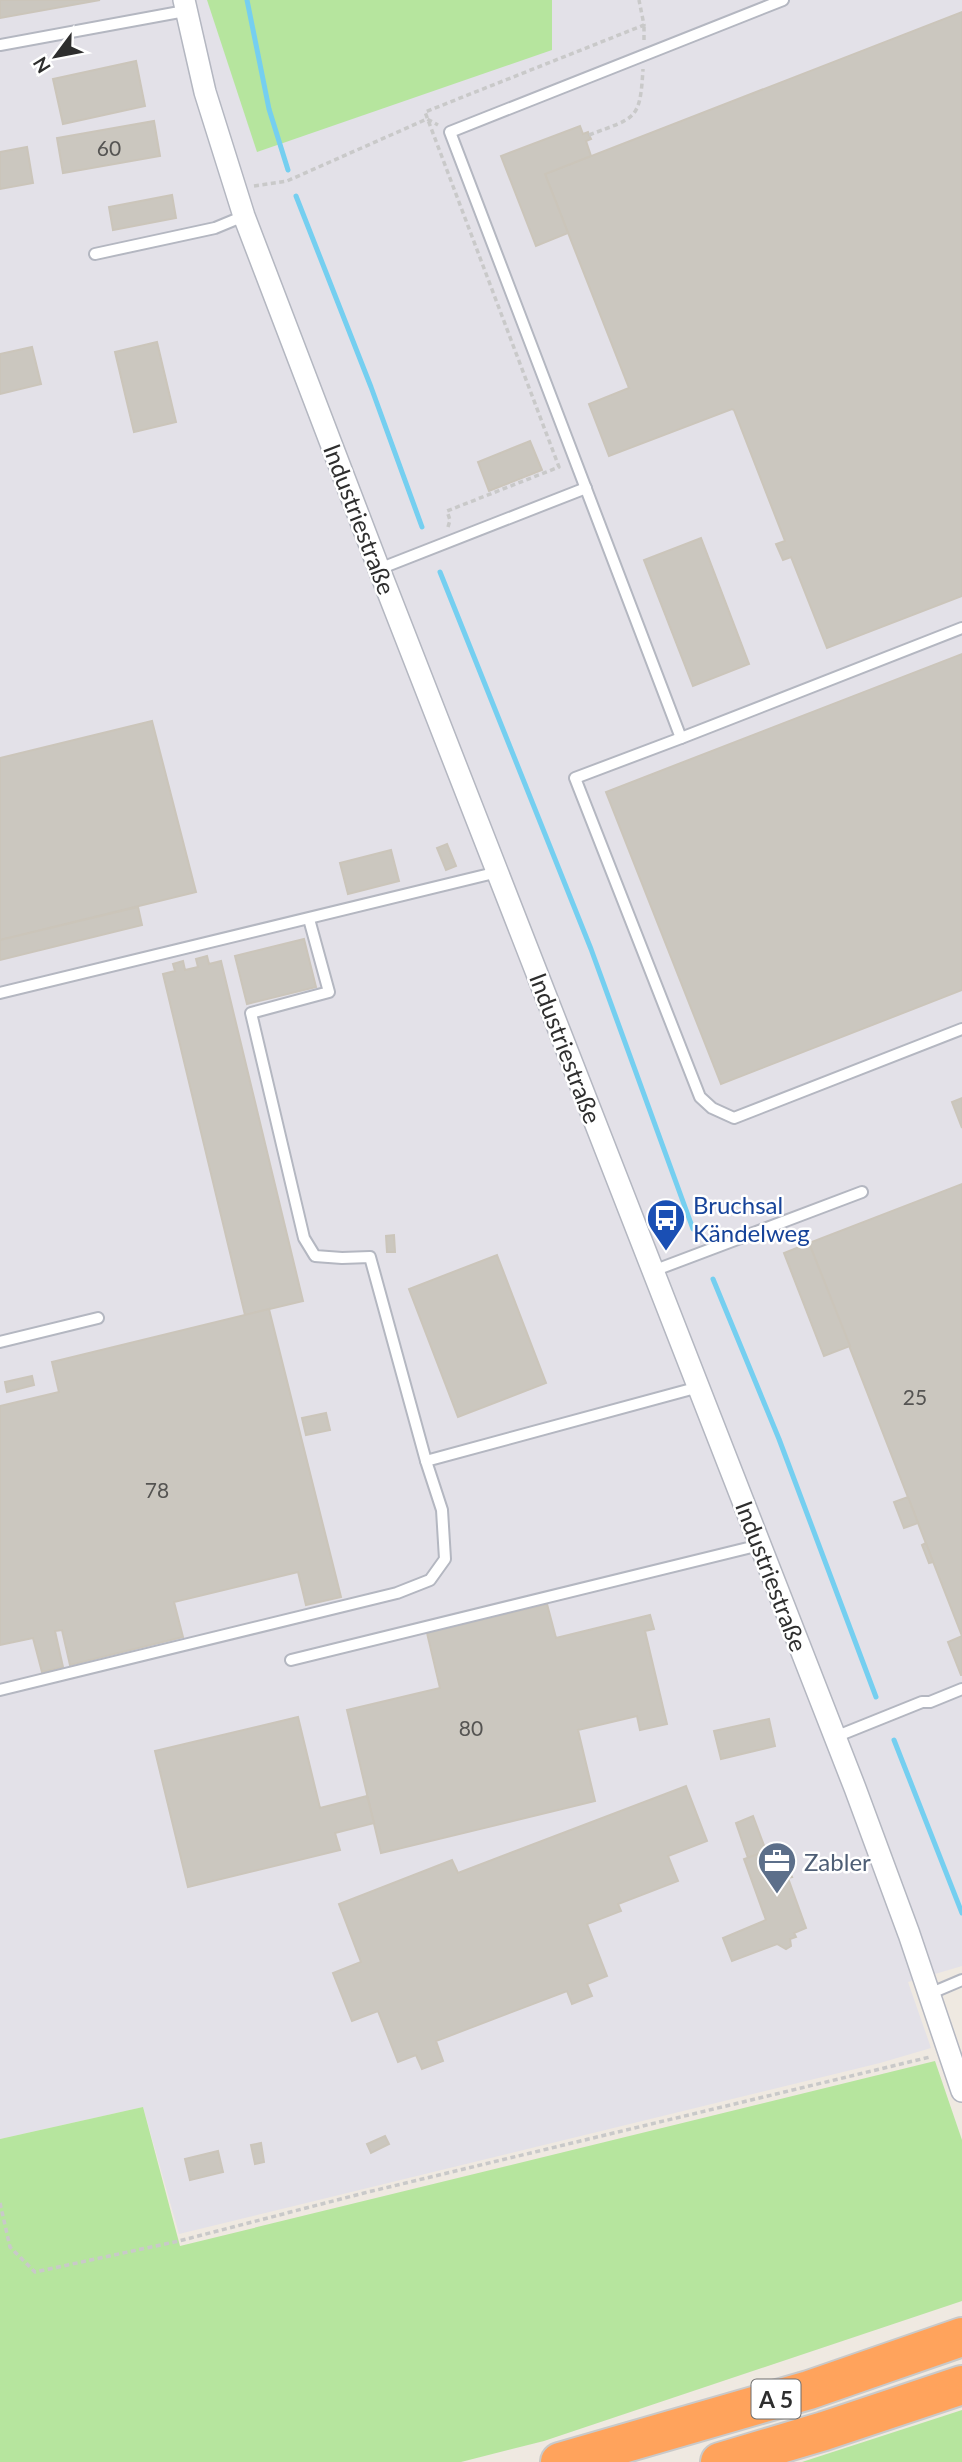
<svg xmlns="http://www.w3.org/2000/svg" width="962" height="2462" font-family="Lato,sans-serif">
<rect width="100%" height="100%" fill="#efe9e1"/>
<path fill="#e3e1e8" d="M0 0H962V1966L908 1982 931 2048 880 2063 179 2234 143 2107 0 2139Z"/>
<g fill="#b6e59e">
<path d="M207 0H552V50L257 152Z"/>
<path d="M935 2061 962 2140V2301L544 2441 461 2462H0V2139L143 2107 180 2246Z"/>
<path d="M962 2410V2462H802Z"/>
</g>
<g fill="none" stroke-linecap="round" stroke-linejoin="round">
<g stroke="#75cff0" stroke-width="5">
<path d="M247 0 269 109 288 170"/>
<path d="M296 196 371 387 422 527"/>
<path d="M440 572 591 949 693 1229"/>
<path d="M713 1279 779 1439 876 1697"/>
<path d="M894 1740 962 1913"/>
</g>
</g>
<g fill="#cbc7bf" stroke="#cbc5ba" stroke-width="2">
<path d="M0 0H100L0 18Z"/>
<path d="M962 12V596L827 648 791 557 783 560 776 544 785 541 734 410 732 409 609 456 589 404 629 388 545 174Z"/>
<path d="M136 61 145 106 63 124 53 79Z"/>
<path d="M154 121 160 156 63 173 57 138Z"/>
<path d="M580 126 583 134 588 132 589 135 591 139 586 141 591 156 545 174 568 233 536 246 501 156Z"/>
<path d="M27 147 33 183 0 189V152Z"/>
<path d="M172 195 176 218 113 230 109 207Z"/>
<path d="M157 342 176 422 134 432 115 352Z"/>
<path d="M32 347 41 384 0 394V354Z"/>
<path d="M530 441 542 470 489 491 478 462Z"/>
<path d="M701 538 749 664 693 686 644 560Z"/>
<path d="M962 654V990L721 1084 606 792Z"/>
<path d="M152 721 196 892 0 940V758Z"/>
<path d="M447 844 456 866 446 870 437 848Z"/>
<path d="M391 850 399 881 348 894 340 863Z"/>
<path d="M138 907 142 925 0 960V940Z"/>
<path d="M304 939 316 987 247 1004 235 956Z"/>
<path d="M207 956 209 964 221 961 303 1301 245 1315 163 974 175 971 173 964 183 961 185 970 198 967 196 959Z"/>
<path d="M962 1098V1128L952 1102Z"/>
<path d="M962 1184V1636L809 1243Z"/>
<path d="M394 1235 395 1252H387L386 1236Z"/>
<path d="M809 1243 850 1346 824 1356 784 1253Z"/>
<path d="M497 1255 546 1383 458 1417 409 1289Z"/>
<path d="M269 1309 341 1597 306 1605 298 1572 174 1602 183 1637 70 1665 62 1630 55 1631 63 1667 42 1672 33 1638 0 1645V1406L59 1392 52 1362Z"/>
<path d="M32 1376 34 1385 7 1392 5 1382Z"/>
<path d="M326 1413 330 1430 306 1435 302 1418Z"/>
<path d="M908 1497 918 1523 904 1528 894 1502Z"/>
<path d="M926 1543 933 1562 929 1563 922 1545Z"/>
<path d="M547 1604 556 1638 650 1615 654 1629 645 1631 667 1724 640 1730 637 1716 578 1730 595 1801 381 1853 347 1710 440 1688 427 1633Z"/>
<path d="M962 1636V1675H961L948 1642Z"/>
<path d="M298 1717 320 1808 367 1796 374 1823 335 1833 340 1850 188 1887 155 1751Z"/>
<path d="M769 1719 775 1746 721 1759 714 1731Z"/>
<path d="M686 1786 707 1841 668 1856 678 1881 618 1904 621 1911 587 1924 607 1976 587 1984 592 1996 572 2004 567 1991 436 2041 443 2061 422 2069 416 2055 398 2062 378 2011 352 2021 333 1973 361 1962 339 1904 452 1860 458 1873Z"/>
<path d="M753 1816 766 1851 748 1858 736 1823Z"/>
<path d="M776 1848 783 1867 787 1866 792 1877 788 1878 806 1928 794 1933 796 1937 790 1939 791 1946 786 1949 777 1944 732 1961 723 1938 766 1920 744 1859Z"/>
<path d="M385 2136 389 2144 371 2153 367 2144Z"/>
<path d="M261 2143 264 2162 255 2164 251 2145Z"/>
<path d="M218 2151 223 2172 190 2180 185 2159Z"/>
</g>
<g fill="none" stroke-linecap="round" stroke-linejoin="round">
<g stroke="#b4b7c1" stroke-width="14">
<g id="service">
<path d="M783 0 450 132 681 738 962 628"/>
<path d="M0 45 185 11"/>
<path d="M95 254 215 228 244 216"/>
<path d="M379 569 586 488"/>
<path d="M681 738 575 778 700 1097 712 1108 734 1118 962 1029"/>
<path d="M309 919 329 992 251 1013 304 1238 315 1256 342 1258 370 1257 426 1461"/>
<path d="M0 993 498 872"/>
<path d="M653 1271 862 1192"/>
<path d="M0 1342 98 1318"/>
<path d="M291 1660 760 1545"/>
<path d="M0 1690 397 1593 430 1580 445 1559 442 1510 426 1461 699 1387"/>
<path d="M835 1737 922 1702H930L962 1689"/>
<path d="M929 1994 962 1980"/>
</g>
</g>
<g stroke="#b4b7c1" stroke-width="24">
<path id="minor" d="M184 0 205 92 244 216 379 569 855 1788 909 1934 962 2091"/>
</g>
<g stroke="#c9c9c9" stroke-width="42">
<g id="motorway">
<path d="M560 2462 809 2390 962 2337"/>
<path d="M720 2462 824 2431 962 2385"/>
</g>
</g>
<g stroke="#c9c9c9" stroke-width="3.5" stroke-dasharray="5 3.5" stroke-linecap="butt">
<path d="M644 40V25"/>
<path d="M589 135C636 117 640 121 643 69"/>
<path d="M254 186 287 181 427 119 438 125"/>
<path d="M448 527 450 520 447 511 559 467 425 112 644 25 639 0"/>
<path d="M0 2203 10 2247 35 2272 179 2241 364 2193 930 2057"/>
</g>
<use href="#service" stroke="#fff" stroke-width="10"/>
<use href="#minor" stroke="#fff" stroke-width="21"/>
<use href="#motorway" stroke="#ffa35c" stroke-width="38"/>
</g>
<defs>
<g id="bus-pin" transform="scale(2.0125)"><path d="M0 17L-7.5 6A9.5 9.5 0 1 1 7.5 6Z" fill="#1a4fb4" stroke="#fff"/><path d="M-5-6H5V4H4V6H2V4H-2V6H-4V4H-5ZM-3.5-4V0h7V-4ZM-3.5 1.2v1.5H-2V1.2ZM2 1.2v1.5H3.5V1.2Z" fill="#fff"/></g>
<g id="office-pin" transform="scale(2.0125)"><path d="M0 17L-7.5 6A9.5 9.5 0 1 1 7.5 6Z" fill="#5c6f8a" stroke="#fff"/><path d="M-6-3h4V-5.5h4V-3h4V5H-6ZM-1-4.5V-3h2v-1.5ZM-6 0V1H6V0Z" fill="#fff"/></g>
</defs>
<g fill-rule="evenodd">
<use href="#bus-pin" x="666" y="1218"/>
<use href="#office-pin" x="777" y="1861"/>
</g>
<g text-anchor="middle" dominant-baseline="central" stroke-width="5" stroke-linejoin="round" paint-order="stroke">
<g font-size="21" fill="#555452">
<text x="109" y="147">60</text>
<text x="915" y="1396">25</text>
<text x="157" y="1489">78</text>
<text x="471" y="1727">80</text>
</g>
<rect fill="#fff" stroke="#6d6d6d" stroke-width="2" x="751.5" y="2379.5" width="49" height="39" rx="5"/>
<g font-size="23" font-weight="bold" fill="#2e2e2e">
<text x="776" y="2399">A 5</text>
</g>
<g font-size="24" fill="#2e2e2e" stroke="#fff">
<text transform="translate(360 519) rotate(69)">Industriestraße</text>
<text transform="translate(566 1048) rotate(69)">Industriestraße</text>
<text transform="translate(772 1576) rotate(69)">Industriestraße</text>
</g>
<g font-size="24" fill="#164399" stroke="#fff" text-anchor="start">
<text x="693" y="1204">Bruchsal<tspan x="693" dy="28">Kändelweg</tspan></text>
</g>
<g font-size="24" fill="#4e5e75" stroke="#fff" text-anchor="start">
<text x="804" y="1861">Zabler</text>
</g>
</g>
<g transform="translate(56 56) rotate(238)" stroke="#ffffff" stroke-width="5" paint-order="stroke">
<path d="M0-5L12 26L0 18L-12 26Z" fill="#2e2e2e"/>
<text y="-10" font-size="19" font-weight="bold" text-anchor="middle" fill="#2e2e2e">N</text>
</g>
</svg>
